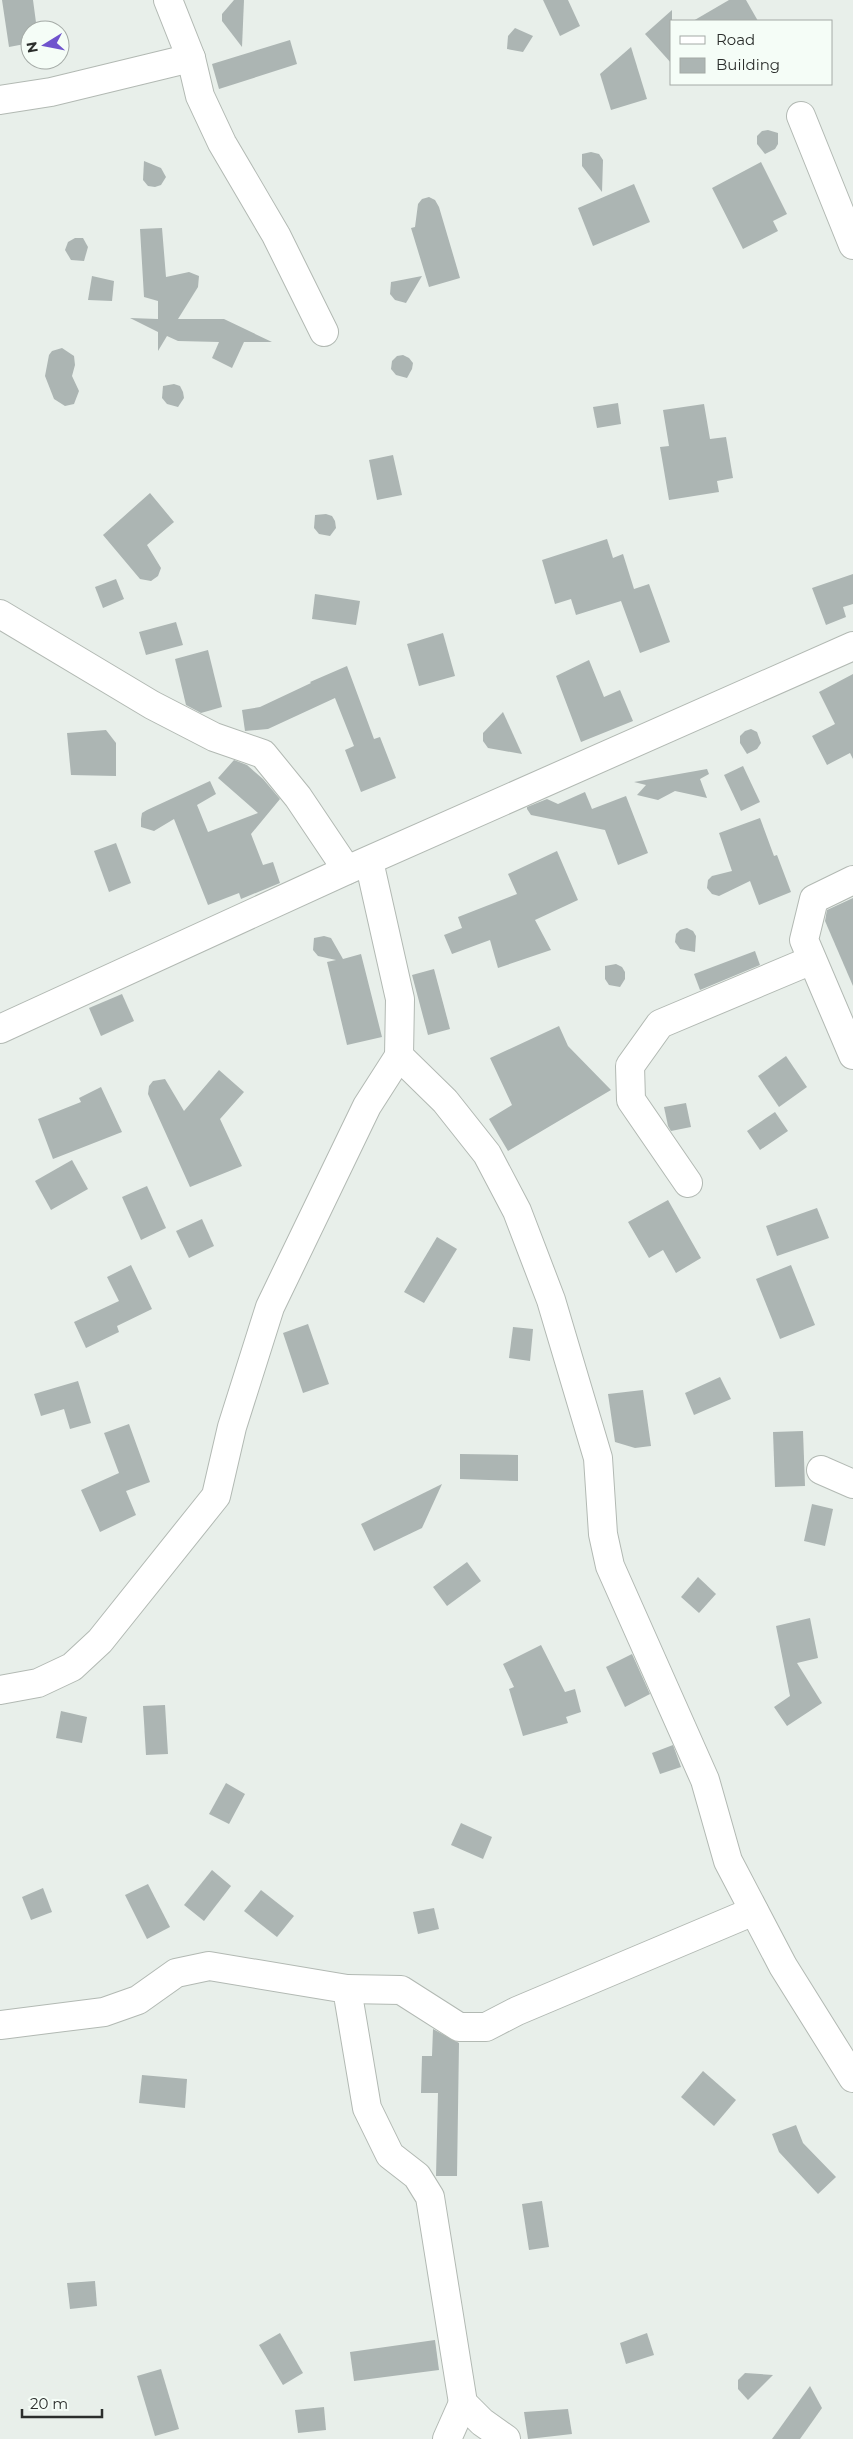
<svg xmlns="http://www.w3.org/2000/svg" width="853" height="2439" font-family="Montserrat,sans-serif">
<rect width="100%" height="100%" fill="#e8efea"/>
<g fill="#acb5b3">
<path d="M2 0H33L37 30H30V43L9 47Z"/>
<path d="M234 0H244L242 47 222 21V14Z"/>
<path d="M543 0H568L580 26 560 36Z"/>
<path d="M729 0H746L758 21H693Z"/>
<path d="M672 10V64L645 34Z"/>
<path d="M515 28 533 36 523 52 507 49 508 36Z"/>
<path d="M290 40 297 64 219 89 212 64Z"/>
<path d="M631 47 647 99 611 110 600 74Z"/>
<path d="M768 130 778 133V144L775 149 765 154 757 144V136L762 131Z"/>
<path d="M591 152 599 154 603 160 602 192 582 166V154Z"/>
<path d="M144 161 161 168 166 177 161 185 155 187 148 186 143 180Z"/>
<path d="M761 162 787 214 773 221 778 231 743 249 712 188Z"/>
<path d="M634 184 650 222 593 246 578 208Z"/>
<path d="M429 197 435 200 439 207 460 278 429 287 411 228 415 227 418 204 422 199Z"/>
<path d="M162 228 166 277 189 272 199 276 198 287 178 319H224L272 342H244L232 368 212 358 219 342 178 341 167 336 158 351V332L130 318 158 319V301L144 297 140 229Z"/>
<path d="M75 238H83L88 247 84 261 71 260 65 250 68 242Z"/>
<path d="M92 276 114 281 112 301 88 300Z"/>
<path d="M422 276 406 303 395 300 390 294 391 282Z"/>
<path d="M62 348 74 356 75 365 72 376 79 391 74 404 65 406 54 399 45 376 49 355 52 351Z"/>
<path d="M403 355 409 358 413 363 412 369 407 378 396 375 391 369 392 361 397 356Z"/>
<path d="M174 384 180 386 183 392 184 398 178 407 167 404 162 398 163 386Z"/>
<path d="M618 403 621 424 597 428 593 407Z"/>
<path d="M704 404 710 439 726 437 733 478 717 481 719 492 669 500 660 447 669 446 663 410Z"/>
<path d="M393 455 402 495 377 500 369 460Z"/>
<path d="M150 493 174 522 147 545 161 568 158 576 151 581 140 579 103 535Z"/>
<path d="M326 514 332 516 335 521 336 528 330 536 319 534 314 528 315 515Z"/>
<path d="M607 539 613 558 623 554 634 589 649 584 670 642 640 653 621 601 576 615 571 599 555 604 542 560Z"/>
<path d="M853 574V604L843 607 846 617 826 625 812 588Z"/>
<path d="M116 579 124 599 103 608 95 587Z"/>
<path d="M315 594 360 601 356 625 312 619Z"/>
<path d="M176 622 183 645 146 655 139 632Z"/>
<path d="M443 633 455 676 419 686 407 644Z"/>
<path d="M208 650 222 707 201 713 186 705 175 659Z"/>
<path d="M589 660 604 697 620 690 633 721 581 742 556 676Z"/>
<path d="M347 666 374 739 380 737 396 778 361 792 345 750 354 746 335 698 268 729 245 731 242 710 260 707 311 683 310 682Z"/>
<path d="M853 674V759L850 753 827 765 812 736 835 724 819 692Z"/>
<path d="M503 712 522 754 488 748 483 741V733Z"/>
<path d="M751 729 757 732 761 743 757 749 747 754 740 743V736L745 731Z"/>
<path d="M106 730 116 743V776L71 775 67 733Z"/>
<path d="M234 760 247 765 263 779 280 799 251 834 263 865 273 862 280 883 241 899 239 893 208 905 174 819 154 831 141 827V819L142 813 147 810 210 781 216 794 197 805 208 832 258 813 218 778Z"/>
<path d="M743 766 760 802 741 811 724 775Z"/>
<path d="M707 769 709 774 700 779 707 798 675 791 658 800 637 795 646 785 634 782Z"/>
<path d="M585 792 592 809 626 796 648 853 618 865 605 830 531 815 527 809V807L547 799 558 804Z"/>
<path d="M760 818 774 856 777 855 791 892 759 905 750 881 719 896 712 894 707 888 708 880 712 876 732 871 719 833Z"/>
<path d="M116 843 131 883 109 892 94 851Z"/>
<path d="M557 851 578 900 535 920 551 950 498 968 490 940 452 954 444 935 462 928 458 917 517 894 508 874Z"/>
<path d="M853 898V986L825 921 827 910Z"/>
<path d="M687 928 693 931 696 936 695 952 680 949 675 942 676 934 680 930Z"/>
<path d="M324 936 331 938 343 959 361 954 382 1037 347 1045 327 962 336 960 318 956 313 950 314 938Z"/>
<path d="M755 951 760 965 700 990 694 974Z"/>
<path d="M616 964 622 967 625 972V979L620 987 609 985 605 979V966Z"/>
<path d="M434 969 450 1029 428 1035 412 975Z"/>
<path d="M122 994 134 1021 101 1036 89 1008Z"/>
<path d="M559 1026 568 1046 611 1090 508 1151 489 1119 512 1105 490 1058Z"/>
<path d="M786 1056 807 1087 779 1107 758 1076Z"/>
<path d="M219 1070 244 1092 220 1119 242 1166 190 1187 148 1094 149 1086 153 1081 165 1079 184 1111Z"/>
<path d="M101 1087 122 1132 53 1159 38 1119 81 1102 79 1098Z"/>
<path d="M686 1103 691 1127 671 1131 668 1126 664 1107Z"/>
<path d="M775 1112 788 1131 760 1150 747 1131Z"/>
<path d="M72 1160 88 1189 51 1210 35 1181Z"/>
<path d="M147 1186 166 1228 141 1240 122 1197Z"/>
<path d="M668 1200 701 1258 676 1273 663 1250 649 1258 628 1222Z"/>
<path d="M817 1208 829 1238 777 1256 766 1226Z"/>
<path d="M202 1219 214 1246 189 1258 176 1231Z"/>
<path d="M437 1237 457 1249 424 1303 404 1292Z"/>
<path d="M131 1265 152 1309 117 1326 119 1332 86 1348 74 1322 119 1301 107 1277Z"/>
<path d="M791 1265 815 1325 780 1339 756 1279Z"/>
<path d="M308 1324 329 1384 303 1393 283 1333Z"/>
<path d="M513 1327 533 1329 530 1361 509 1358Z"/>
<path d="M720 1377 731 1399 694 1415 685 1393Z"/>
<path d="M78 1381 91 1423 70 1429 64 1409 41 1416 34 1394Z"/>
<path d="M643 1390 651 1446 635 1448 615 1442 608 1394Z"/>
<path d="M129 1424 150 1482 126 1491 136 1515 100 1532 81 1490 119 1473 104 1433Z"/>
<path d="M803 1431 805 1486 775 1487 773 1432Z"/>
<path d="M460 1454 518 1455V1481L460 1479Z"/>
<path d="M442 1484 422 1528 374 1551 361 1524Z"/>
<path d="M812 1504 833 1509 825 1546 804 1541Z"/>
<path d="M467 1562 481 1581 447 1606 433 1587Z"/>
<path d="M698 1577 716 1594 699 1613 681 1597Z"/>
<path d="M810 1618 818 1658 797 1663 822 1703 787 1726 774 1707 790 1696 776 1626Z"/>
<path d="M541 1645 565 1692 575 1689 581 1712 566 1717 568 1723 523 1736 509 1689 514 1687 503 1664Z"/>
<path d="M632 1654 650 1694 625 1707 606 1667Z"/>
<path d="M165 1705 168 1754 146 1755 143 1706Z"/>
<path d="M61 1711 87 1717 82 1743 56 1738Z"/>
<path d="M673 1745 681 1767 660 1774 652 1753Z"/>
<path d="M226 1783 245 1794 229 1824 209 1814Z"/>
<path d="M461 1823 492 1837 483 1859 451 1845Z"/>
<path d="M212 1870 231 1886 204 1921 184 1905Z"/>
<path d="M148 1884 170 1927 147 1939 125 1895Z"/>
<path d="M43 1888 52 1912 31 1920 22 1897Z"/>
<path d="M261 1890 294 1916 277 1937 244 1911Z"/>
<path d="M434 1908 439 1929 418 1934 413 1912Z"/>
<path d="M433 2029 459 2043 457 2176H436L438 2093H421L422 2056H432Z"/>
<path d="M703 2071 736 2100 714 2126 681 2097Z"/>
<path d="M142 2075 187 2079 185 2108 139 2103Z"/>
<path d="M796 2125 803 2143 836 2177 818 2194 779 2152 772 2134Z"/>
<path d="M542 2201 549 2247 529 2250 522 2204Z"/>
<path d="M95 2281 97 2306 70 2309 67 2283Z"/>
<path d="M280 2333 303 2373 283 2385 259 2345Z"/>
<path d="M647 2333 654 2355 626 2364 620 2343Z"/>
<path d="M435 2340 439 2370 354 2381 350 2352Z"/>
<path d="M161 2369 179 2429 155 2436 137 2376Z"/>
<path d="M745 2373 773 2375 748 2400 738 2389V2380Z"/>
<path d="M810 2386 822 2408 800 2439H772Z"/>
<path d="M324 2407 326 2430 298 2433 295 2410Z"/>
<path d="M568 2409 572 2434 528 2439 524 2412Z"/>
</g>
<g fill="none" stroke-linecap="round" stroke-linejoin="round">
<g stroke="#b2b9b3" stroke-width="30">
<g id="minor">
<path d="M168 0 191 58 200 96 222 143 276 235 324 332"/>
<path d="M0 100 51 92 191 58"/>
<path d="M801 116 853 245"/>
<path d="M0 614 152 705 214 737 263 754 298 797 347 870"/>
<path d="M369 861 400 999 399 1056 445 1101 487 1154 517 1211 551 1300 598 1458 603 1534 610 1566 705 1780 728 1861 783 1966 853 2078"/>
<path d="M853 880 814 899 804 940 853 1055"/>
<path d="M0 1029 347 870 853 646"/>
<path d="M688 1183 631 1100 630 1066 660 1024 812 960"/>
<path d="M821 1470 853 1484"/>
<path d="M0 1690 38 1683 72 1667 100 1641 216 1496 232 1427 270 1307 367 1106 399 1056"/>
<path d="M347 1989 401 1990 459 2027H486L517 2011 754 1911"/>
<path d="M0 2025 104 2012 138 2000 176 1973 209 1966 347 1989 367 2108 390 2155 417 2176 430 2197 463 2403 482 2422 506 2439"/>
<path d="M447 2439 463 2403"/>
</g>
</g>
<use href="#minor" stroke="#fff" stroke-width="28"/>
</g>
<rect x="670" y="20" width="162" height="65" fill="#f5fdf7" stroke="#a4aaa6"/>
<rect x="680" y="36" width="25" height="8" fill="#ffffff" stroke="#a4aaa6"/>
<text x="716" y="45" font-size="15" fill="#2b2e2c">Road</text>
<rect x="680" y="58" width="25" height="15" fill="#acb5b3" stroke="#a4aaa6"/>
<text x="716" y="70" font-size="15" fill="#2b2e2c">Building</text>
<g transform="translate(45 45) rotate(260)"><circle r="24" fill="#f5fdf7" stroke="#a4aaa6"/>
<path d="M0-4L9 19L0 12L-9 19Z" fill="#6f53cd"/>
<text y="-8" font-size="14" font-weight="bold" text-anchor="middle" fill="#2b2e2c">N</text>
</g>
<path d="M22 2409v8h80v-8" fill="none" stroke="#2b2e2c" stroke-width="2.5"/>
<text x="30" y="2409" font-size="15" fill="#2b2e2c" stroke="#f5fdf7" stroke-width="4" paint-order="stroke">20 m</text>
</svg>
